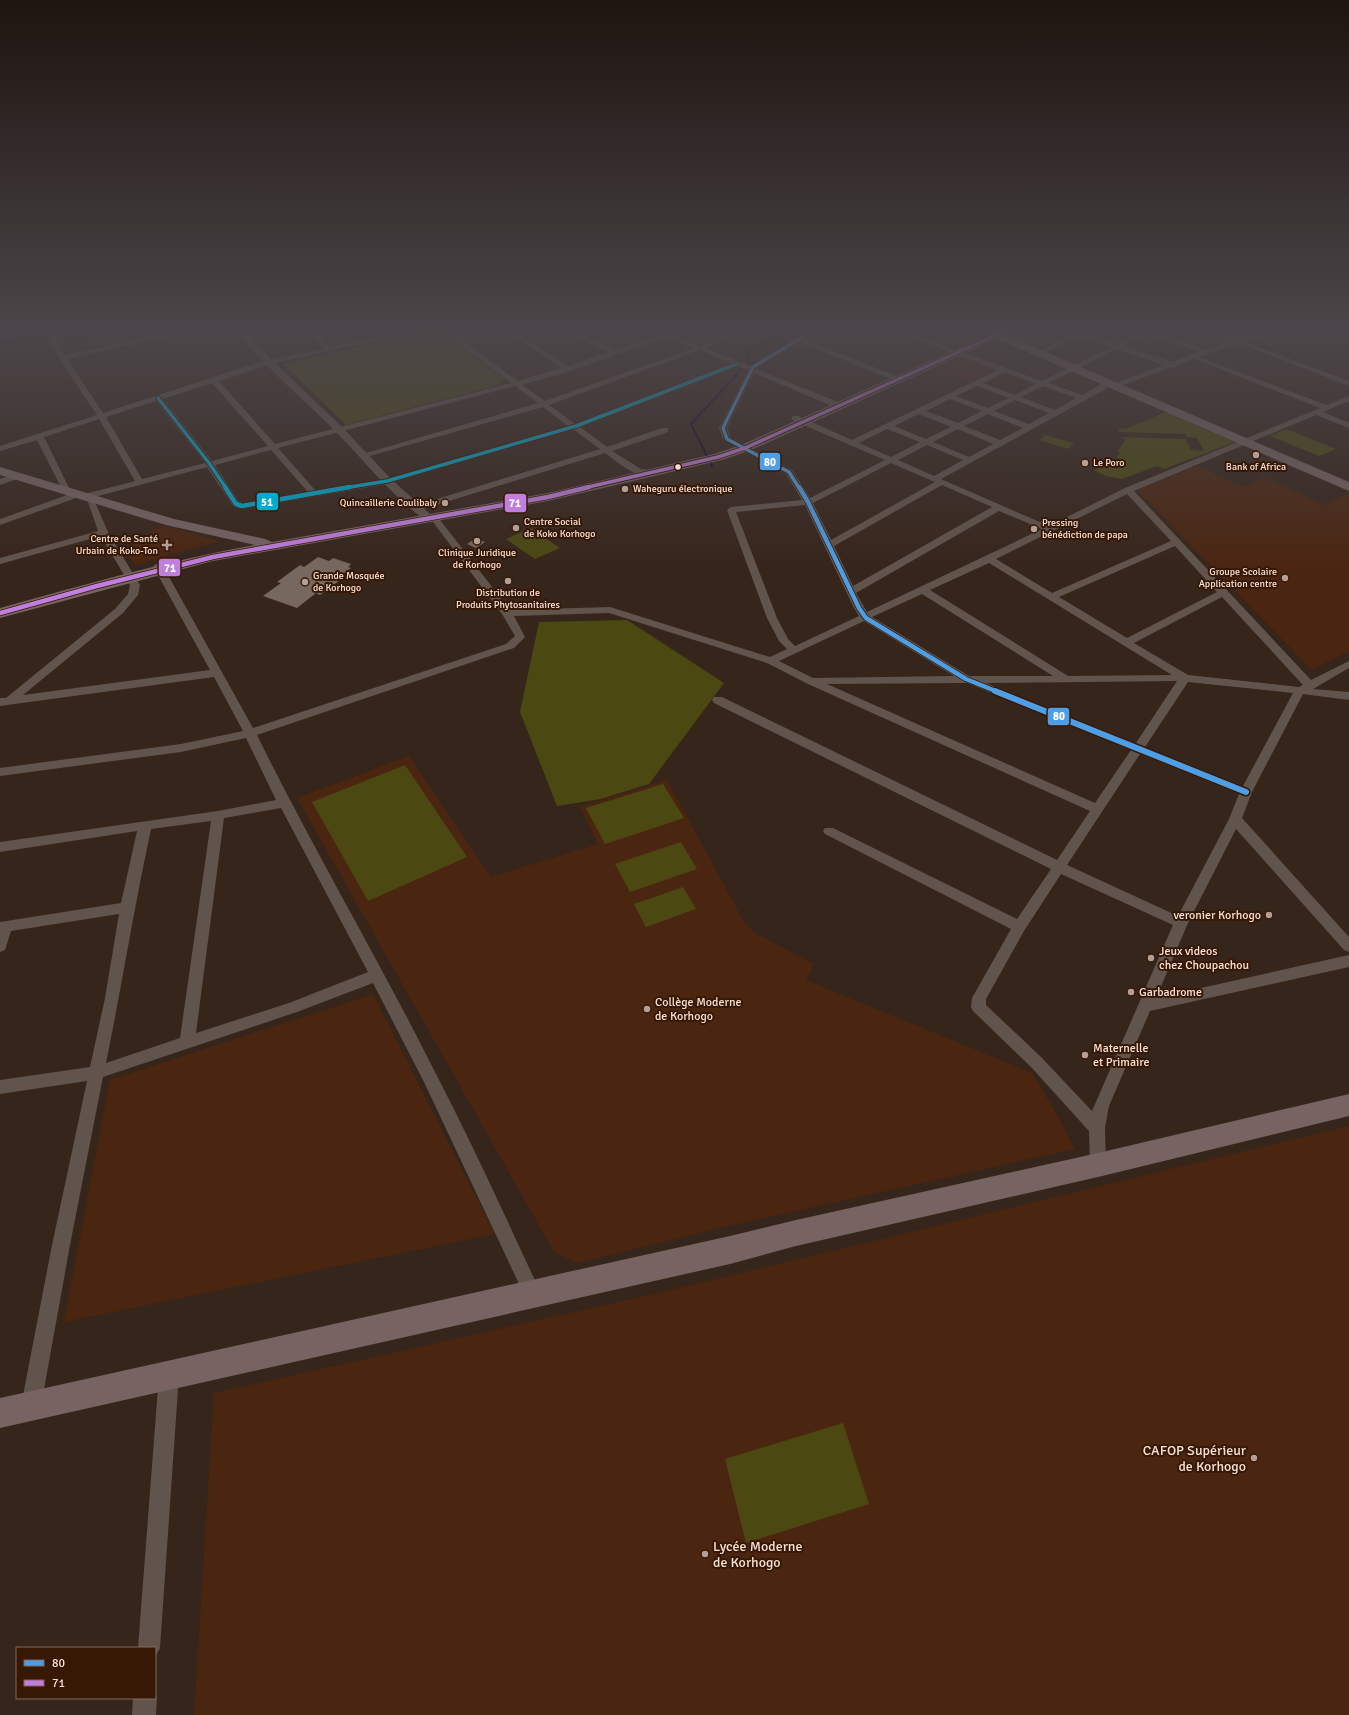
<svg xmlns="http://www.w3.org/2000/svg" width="1349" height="1715" font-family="Signika,sans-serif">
<rect width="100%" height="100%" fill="#36251b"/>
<g fill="#4a2611">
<path d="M663 329H740L699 345Z"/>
<path d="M897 329H987L946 347Z"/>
<path d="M963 357 999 370 971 383 935 369Z"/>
<path d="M1197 466 1242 487 1265 477 1324 505 1349 493V651L1312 670 1137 490Z"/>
<path d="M161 525 220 541 135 565 123 550Z"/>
<path d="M409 756 491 877 598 844 580 807 667 780 744 922 755 933 814 964 806 980 1032 1073 1052 1106 1075 1149 724 1227 577 1263 554 1252 297 798Z"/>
<path d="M373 994 495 1234 64 1322 110 1080Z"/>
<path d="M1349 1126V1715H194L214 1393 654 1294Z"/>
</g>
<g fill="#4b4811">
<path d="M438 329 505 380 499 382 502 384 346 425 283 364Z"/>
<path d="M1166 412 1235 442 1164 469 1157 466 1122 479 1106 476 1094 470 1115 461 1120 453 1117 452 1126 439 1119 437 1185 439 1191 450 1204 451 1197 438 1187 437 1185 434 1119 432 1118 429 1127 428Z"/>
<path d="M1286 429 1336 449 1319 456 1270 436Z"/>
<path d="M1045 435 1074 443 1068 449 1039 440Z"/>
<path d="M531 528 560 548 535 559 506 539Z"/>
<path d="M627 620 724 683 649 784 601 799 557 806 520 712 539 622Z"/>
<path d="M405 765 467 857 368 901 312 802Z"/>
<path d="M663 784 684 818 605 844 586 808Z"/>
<path d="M681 842 697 869 630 892 615 864Z"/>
<path d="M683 887 696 909 646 927 634 904Z"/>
<path d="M843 1423 869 1504 746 1543 725 1459Z"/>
</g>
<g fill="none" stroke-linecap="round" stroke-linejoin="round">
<g stroke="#150631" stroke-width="2">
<path d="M0 342 90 335 121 329"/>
<path d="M748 362 747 353 751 348 794 329"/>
<path d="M712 466 691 424 741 370"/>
</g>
</g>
<g fill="#77685f">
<path d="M476 538 485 542 476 548 467 544Z"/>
<path d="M318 557 329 561 333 558 351 564 348 567 351 568 340 576 344 577 320 595 316 593 297 608 263 596 281 583 277 582 300 565 304 567Z"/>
</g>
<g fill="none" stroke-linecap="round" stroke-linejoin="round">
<g fill="#61544c" fill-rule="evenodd">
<path d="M44 329H51L65 355 186 329H200L67 359 103 413 266 360 324 349 305 329H312L330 347 416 329H430L271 364 219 381 275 444 511 383 439 329H447L518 381 561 368 505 329H513L568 366 609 352 562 329H571L616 350 662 335 651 329H660L700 346 739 329H748L706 348 750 366 811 329H819L804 339 903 379 896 381 799 342 756 369 843 404V408H837L754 373 727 428 731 438 792 470 810 498 885 460 792 420V416H798L852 440 998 370 888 329H898L1042 381 1111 347 1079 336 1042 354H1038V352L1073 334 1062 329 1084 331V333L1116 344 1138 333V330L1154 329 1150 332 1209 351 1210 352 1207 354 1145 335 1123 346 1176 363V367H1170L1117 349 1049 383 1082 395 1107 381H1113V385L941 479 1049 526 1125 488 1320 408 1192 358V356H1196L1327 405 1349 396V401L1323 412 1349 423V428L1316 415 1134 491 1311 680 1349 661V668L1313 689 1349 692V700L1303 694 1252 792 1242 818 1349 937V952L1344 950 1236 829 1188 923 1156 998 1349 955V967L1150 1011 1109 1106 1105 1128 1106 1165 1104 1171 1098 1173 1092 1171 1090 1165 1089 1131 1031 1067 973 1011 971 1007 972 998 1011 929 825 834 823 831 825 828H833L1017 919 1051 869 714 703 712 700 714 697H722L1057 860 1090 811 808 684 767 663 609 613 514 616 525 637 514 648 257 735C313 849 378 958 435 1072 472 1143 505 1216 539 1289L542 1295 539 1301 533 1304 527 1301 424 1082 373 983 297 1012 103 1077 70 1245 41 1406 38 1413 31 1416 24 1413 21 1406 52 1245 87 1081 0 1094V1080L90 1067 105 998 119 914 11 931 5 950 0 952V922L121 903 137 831 0 852V842L218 811 276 800 246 738 181 752 0 776V768L181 744 243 731 214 677 0 706V698H6L115 609 128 594 130 585 101 536 0 564V558L98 531 87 499 83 500 79 497 0 525V519L67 495 64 493 37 440 0 451V446L97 415 59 358ZM668 337 694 348 545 401 522 385 570 371ZM700 350 732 364 575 424 549 405ZM738 366 748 370 719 428 723 439 786 474 802 500 731 507 727 510 767 618 779 641 787 649 770 657 610 607 510 610 437 516 434 515 430 518 502 614 515 636 506 644 253 728 163 566 158 563 153 566 210 670 23 695 123 613 138 595 140 585 108 532 94 500 91 498 207 467 233 506 242 509 387 484 573 429 600 449 414 506 413 508 414 510H420L605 453C615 460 639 482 650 472L649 470 641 469 612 451 668 432V428H662L607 447 580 427ZM1005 372 1036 384 1015 395 983 383ZM212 383 268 446 212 461 163 399ZM515 386 538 403 359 455 366 457 543 407 568 426 386 479 316 491 278 448ZM977 386 1009 398 988 408 956 396ZM1043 386 1076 398 1055 410 1021 397ZM950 399 982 411 958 423 926 411ZM1015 400 1049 413 1029 424 994 411ZM156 401 205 463 142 479 106 417ZM919 414 951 427 926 439 894 426ZM988 414 1023 428 1000 440 964 426ZM99 419 135 481 81 495 77 492 72 494 44 437ZM887 429 920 442 891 457 859 443ZM958 429 993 444 969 457 933 442ZM927 445 963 460 934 476 898 460ZM271 450 308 492 243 503 239 502 215 465ZM891 463 935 482 831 540 813 503ZM942 485 992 507 853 586 834 546ZM1127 494 1171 541 1052 593 996 559ZM805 505 854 608 859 616 795 646 788 639 777 618 736 512ZM999 511 1042 529 867 612 856 593ZM1175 546 1217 592 1127 638 1059 597ZM989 563 1172 675 1068 676 930 590ZM922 594 1053 676H969L872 617ZM1222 597 1303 685 1299 687 1188 675 1134 643ZM864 621 954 676 813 678 779 661ZM1177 681 1136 743 986 683ZM1188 682 1293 693 1243 786 1145 747ZM967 683 1131 750 1095 803 827 684ZM1140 754 1239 794 1229 819 1178 916 1067 865ZM281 808 368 972 289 1003 196 1033 224 818ZM211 821 180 1038 106 1063C122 985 134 907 151 829ZM1061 874 1173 925 1092 1111 1041 1057 986 1005V999L1024 931Z"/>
<path d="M1203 329H1213L1241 339 1242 341 1349 381V386Z"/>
<path d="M17 473 21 476 20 478 0 485V479Z"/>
<path d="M169 1365 176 1368 179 1375 160 1648 155 1657V1648H138L159 1375 162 1368Z"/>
<path d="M155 1694 157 1698 156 1715H132L133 1698H155Z"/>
</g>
<g fill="#61544c" fill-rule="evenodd">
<path d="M235 329H244L272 360 342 427 391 479 430 514 438 516 440 518 438 520C433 522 425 520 421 517 388 492 364 460 335 431 302 397 264 367 235 329Z"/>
<path d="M1282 329H1301L1241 342 1118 387 1115 388 1110 385 1236 338Z"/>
</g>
<g fill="#766362" fill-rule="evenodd">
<path d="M988 329C997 329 1005 329 1015 329L1006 335 1349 482V491L997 339 749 451 722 460 548 501 213 561 0 618V608C84 585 169 560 255 545L166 525 0 475V467L174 519 265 539 272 542 548 493 714 454 741 445 988 335 985 332Z"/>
<path d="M1349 1094V1116L1098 1177 796 1246 730 1264 0 1428V1398L730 1236 796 1220 1098 1153Z"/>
</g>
<g stroke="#371805" stroke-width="5.5">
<path id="bus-1-far2" d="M799 488 789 472 727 439 723 428 753 367 816 329"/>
</g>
<g stroke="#371805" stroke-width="6">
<path id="bus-1-far1" d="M799 487 808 502 859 608 866 618 966 679 998 692"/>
</g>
<g stroke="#371805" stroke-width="9">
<path id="bus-1" d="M995 691 1246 792"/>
</g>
<g stroke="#371805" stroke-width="5.5">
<path id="bus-2-far1" d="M584 488 718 457 745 448 1010 329"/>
</g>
<g stroke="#371805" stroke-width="6">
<path id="bus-2" d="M0 613 97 586 213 557 548 497 589 487"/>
</g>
<g stroke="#371805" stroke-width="5.5">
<g id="bus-3-far1">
<path d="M158 398 209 463 226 488"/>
<path d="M344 488 387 481 576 426 737 364"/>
</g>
</g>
<g stroke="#371805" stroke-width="6">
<path id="bus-3" d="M225 487 236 504 242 506 350 487"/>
</g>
<use href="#bus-1-far2" stroke="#4d9ee5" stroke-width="3.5"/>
<use href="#bus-1-far1" stroke="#4d9ee5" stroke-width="4.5"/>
<use href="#bus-1" stroke="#4d9ee5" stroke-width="6"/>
<use href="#bus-2-far1" stroke="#c07fdc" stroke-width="3.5"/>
<use href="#bus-2" stroke="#c07fdc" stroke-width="4.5"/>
<use href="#bus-3-far1" stroke="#00a9ce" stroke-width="3.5"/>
<use href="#bus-3" stroke="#00a9ce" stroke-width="4.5"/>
</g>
<linearGradient id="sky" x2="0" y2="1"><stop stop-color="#1e140f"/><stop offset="0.58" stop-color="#4c464a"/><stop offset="1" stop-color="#4c464a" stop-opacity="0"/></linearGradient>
<rect width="1349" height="569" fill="url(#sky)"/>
<g fill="#b39f95" stroke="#371805" stroke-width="1.5">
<circle cx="1256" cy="455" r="4"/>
<circle cx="1085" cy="463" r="4"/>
<circle cx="625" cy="489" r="4"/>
<circle cx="445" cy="503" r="4"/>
<circle cx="516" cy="528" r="4"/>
<circle cx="1034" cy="529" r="4"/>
<circle cx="477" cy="541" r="4"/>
<path d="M165 539h4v4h4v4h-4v4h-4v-4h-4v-4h4z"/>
<circle cx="1285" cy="578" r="4"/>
<circle cx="508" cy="581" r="4"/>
<circle cx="305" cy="582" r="4"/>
<circle cx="1269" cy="915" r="4"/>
<circle cx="1151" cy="958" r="4"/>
<circle cx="1131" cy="992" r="4"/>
<circle cx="647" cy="1009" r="4"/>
<circle cx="1085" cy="1055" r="4"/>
<circle cx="1254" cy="1458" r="4"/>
<circle cx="705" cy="1554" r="4"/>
</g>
<circle fill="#f7e1d6" stroke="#371805" stroke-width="1.5" cx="678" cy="467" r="3.5"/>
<g text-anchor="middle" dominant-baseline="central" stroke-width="4" stroke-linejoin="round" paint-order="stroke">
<g font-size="10" fill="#f7e1d6" stroke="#371805" text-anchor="start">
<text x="1093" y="463">Le Poro</text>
<text x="1256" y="467" text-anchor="middle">Bank of Africa</text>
<text x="633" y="489">Waheguru électronique</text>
<text x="437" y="503" text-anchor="end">Quincaillerie Coulibaly</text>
<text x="524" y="522">Centre Social<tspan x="524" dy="12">de Koko Korhogo</tspan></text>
<text x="1042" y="523">Pressing<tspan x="1042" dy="12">bénédiction de papa</tspan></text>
<text x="158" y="539" text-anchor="end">Centre de Santé<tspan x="158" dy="12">Urbain de Koko-Ton</tspan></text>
<text x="477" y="553" text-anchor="middle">Clinique Juridique<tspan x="477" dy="12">de Korhogo</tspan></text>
<text x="1277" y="572" text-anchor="end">Groupe Scolaire<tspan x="1277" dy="12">Application centre</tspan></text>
<text x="313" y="576">Grande Mosquée<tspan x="313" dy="12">de Korhogo</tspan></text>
<text x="508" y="593" text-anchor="middle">Distribution de<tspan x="508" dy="12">Produits Phytosanitaires</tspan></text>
</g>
<g font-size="12" fill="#f7e1d6" stroke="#371805" text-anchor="start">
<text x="1261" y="915" text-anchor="end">veronier Korhogo</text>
<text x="1159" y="951">Jeux videos<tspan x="1159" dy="14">chez Choupachou</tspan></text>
<text x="1139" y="992">Garbadrome</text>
<text x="655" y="1002">Collège Moderne<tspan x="655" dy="14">de Korhogo</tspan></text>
<text x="1093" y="1048">Maternelle<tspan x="1093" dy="14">et Primaire</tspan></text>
</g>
<g font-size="14" fill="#f7e1d6" stroke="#371805" text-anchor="end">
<text x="1246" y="1450">CAFOP Supérieur<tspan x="1246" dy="16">de Korhogo</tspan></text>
<text x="713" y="1546" text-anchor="start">Lycée Moderne<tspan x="713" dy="16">de Korhogo</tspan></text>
</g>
</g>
<g stroke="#371805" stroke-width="1.5">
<rect x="759" y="452" width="22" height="19" rx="4" fill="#4d9ee5"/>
<rect x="256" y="492" width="23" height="19" rx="4" fill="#00a9ce"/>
<rect x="504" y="493" width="23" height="20" rx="4" fill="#c07fdc"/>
<rect x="158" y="558" width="23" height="19" rx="4" fill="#c07fdc"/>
<rect x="1047" y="707" width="23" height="19" rx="4" fill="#4d9ee5"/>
</g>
<g font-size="11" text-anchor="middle" font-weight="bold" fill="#fff">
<text x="770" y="466">80</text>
<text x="267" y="506">51</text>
<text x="515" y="507">71</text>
<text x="170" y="572">71</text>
<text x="1059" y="720">80</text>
</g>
<rect x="16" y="1647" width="140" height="52" fill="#371805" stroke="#846859"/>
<rect x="24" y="1660" width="20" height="6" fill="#4d9ee5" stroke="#846859"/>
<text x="52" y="1667" font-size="12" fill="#f7e1d6">80</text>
<rect x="24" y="1680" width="20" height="6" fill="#c07fdc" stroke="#846859"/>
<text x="52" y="1687" font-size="12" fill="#f7e1d6">71</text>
</svg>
